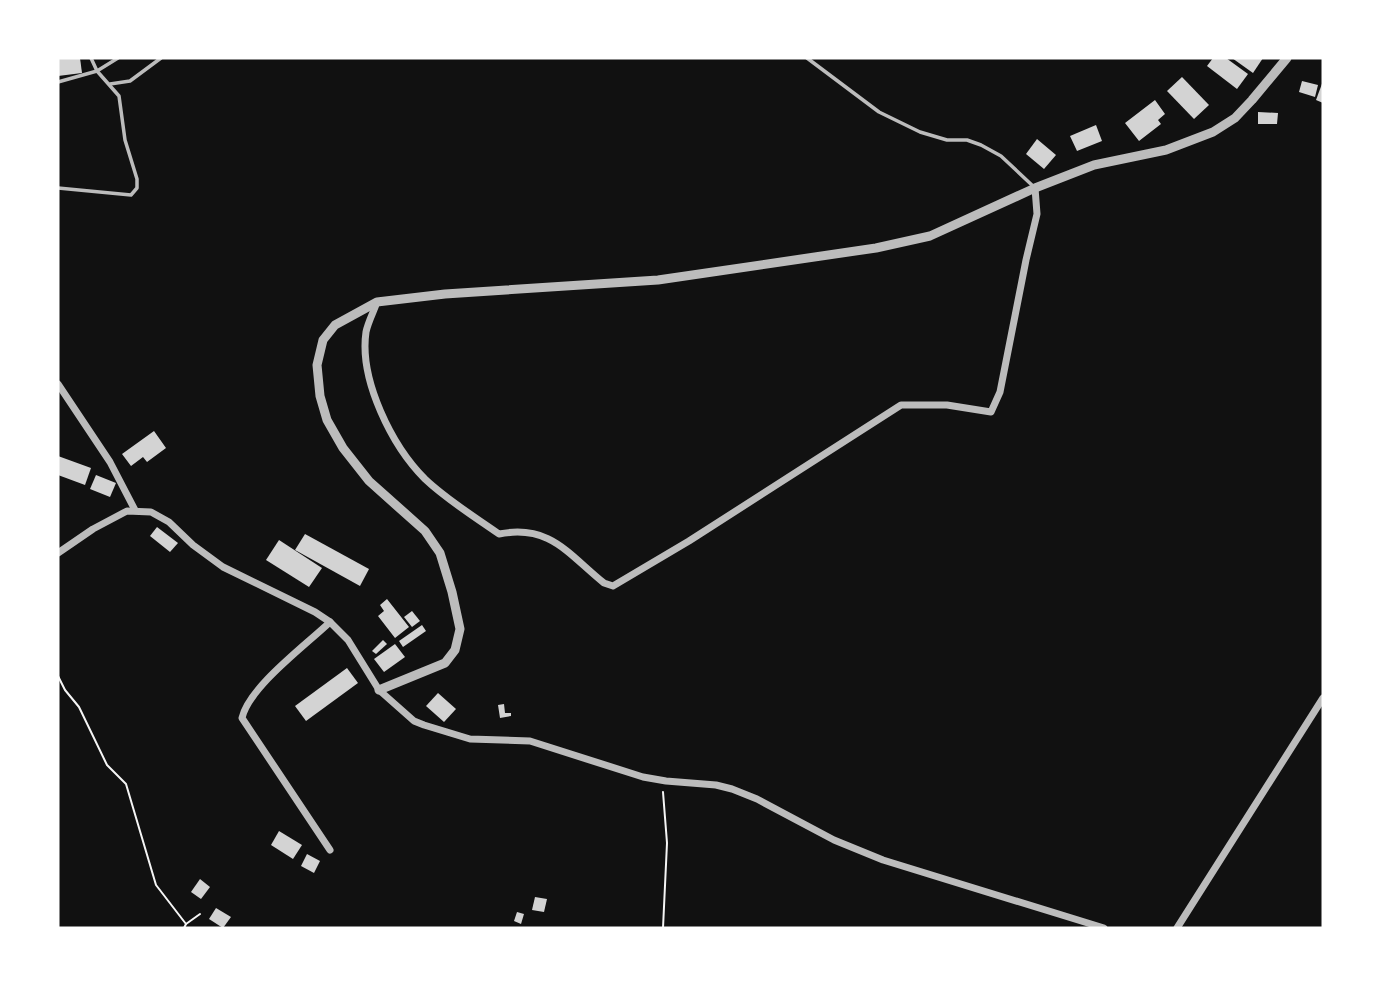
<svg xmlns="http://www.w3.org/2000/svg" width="1381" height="986" font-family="'Roboto Serif',serif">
<rect width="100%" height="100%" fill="#111"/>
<g fill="#d3d3d3">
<path d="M58 58H80L82 73 58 76Z"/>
<path d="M1213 58H1226L1248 74 1237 89 1207 66Z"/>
<path d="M1232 58H1263L1253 73Z"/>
<path d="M1182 77 1209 105 1194 119 1167 91Z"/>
<path d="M1302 81 1318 85 1315 97 1299 92Z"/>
<path d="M1323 81V103L1316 100Z"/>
<path d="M1155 100 1165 114 1158 120 1161 124 1139 141 1125 123Z"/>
<path d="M1258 112 1278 113 1277 124H1258Z"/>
<path d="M1096 125 1102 141 1077 151 1070 136Z"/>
<path d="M1037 139 1056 155 1044 169 1026 154Z"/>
<path d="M154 431 166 448 147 462 143 457 131 466 122 454Z"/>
<path d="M58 456 91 468 85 485 58 475Z"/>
<path d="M96 475 116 483 110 497 90 489Z"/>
<path d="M157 527 178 543 170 552 150 536Z"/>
<path d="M305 534 369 569 360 586 295 550Z"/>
<path d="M279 540 322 568 309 587 266 560Z"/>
<path d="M387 599 409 627 395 638 378 616 384 611 380 605Z"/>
<path d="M412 611 420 621 412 627 404 617Z"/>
<path d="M422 625 426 631 403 647 399 641Z"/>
<path d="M383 640 387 644 376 654 372 651Z"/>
<path d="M395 644 405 657 384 672 374 659Z"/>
<path d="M347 668 358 683 306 721 295 706Z"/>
<path d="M438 693 456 709 444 722 426 706Z"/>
<path d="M504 704 505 713H511V716L500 718 498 705Z"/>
<path d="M279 831 302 845 293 859 271 845Z"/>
<path d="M307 854 320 861 314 873 301 866Z"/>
<path d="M200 879 210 887 201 899 191 892Z"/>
<path d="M535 897 547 899 544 912 532 910Z"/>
<path d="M216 908 231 917 223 928 209 919Z"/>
<path d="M517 912 524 914 521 924 514 921Z"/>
</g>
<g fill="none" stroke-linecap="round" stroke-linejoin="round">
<g stroke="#f5f5f5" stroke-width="2">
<path d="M58 676 65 690 79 707 107 765 126 784 156 885 186 924"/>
<path d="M184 928 186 924 200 914"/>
<path d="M663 928 667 843 663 792"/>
</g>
<g stroke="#bcbcbc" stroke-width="3.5">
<path d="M807 58 879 112 920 132 947 140H967L981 145 1001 156 1034 187"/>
<path d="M58 82 97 71 118 58"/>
<path d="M110 84 130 81 161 58"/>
<path d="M58 188 131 195 137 188V179L125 140 119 96 97 71 91 58"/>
</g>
<g stroke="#bcbcbc" stroke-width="7">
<path d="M377 302C374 311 368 322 366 332 359 380 392 446 425 479 447 500 475 517 499 534 550 524 568 554 604 583L613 586 689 541 901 405H947L991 412 1000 392 1026 260 1037 214 1035 188"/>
<path d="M58 384 110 462 135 510"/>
<path d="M58 553 93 529 127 511 151 512 169 522 193 545 223 567 315 612 330 622 348 640 379 690 414 721 424 725 470 739 530 741 643 777 666 781 716 785 732 789 757 799 834 840 883 860 1104 928"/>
<path d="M330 850 242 718C249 687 306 645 330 622"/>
<path d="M1177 928 1323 698"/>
</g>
<path stroke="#bcbcbc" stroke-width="9" d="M379 690 445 663 455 650 460 629 452 592 440 553 425 531 369 481 343 448 327 420 320 396 317 365 323 340 335 325 377 302 445 294 658 280 876 248 930 236 1035 188 1094 165 1166 150 1213 132 1235 118 1252 100 1287 58"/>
</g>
<rect width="1381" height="986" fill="none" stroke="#ffffff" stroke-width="119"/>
</svg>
